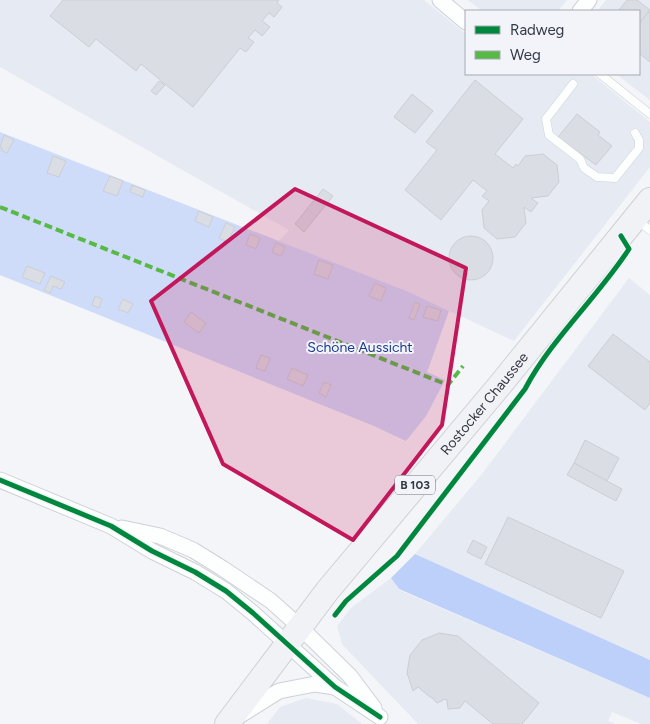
<svg xmlns="http://www.w3.org/2000/svg" width="650" height="724" font-family="Figtree,sans-serif">
<rect width="100%" height="100%" fill="#f4f5f8"/>
<g fill="#e6eaf3">
<path d="M0 0H424L466 34V74H591L650 122V167L514 341 409 292 279 241 289 230 0 67Z"/>
<path d="M468 0H567L558 11H482Z"/>
<path d="M606 0H650V100L616 74H639V11H597Z"/>
<path d="M629 278 650 295V660L415 554 482 474Z"/>
<path d="M391 578 399 590 650 698V724H641L612 712 608 721 615 724H418L342 644 337 626 351 608Z"/>
<path d="M306 698 337 704 362 724H267L280 707Z"/>
</g>
<path fill="#cfdcf9" d="M0 132 409 292 449 311 427 372 445 380 426 416 406 441 374 426 0 275Z"/>
<path fill="#bcd0fa" d="M415 554 650 660V698L399 589 391 578Z"/>
<g fill="#dadee4" stroke="#cbced4">
<path d="M63 0H279L277 3 282 7 274 17 269 13 262 21 270 27 262 36 255 30 248 38 254 42 246 52 240 48 193 107 141 64 136 71 96 39 89 47 50 16Z"/>
<path d="M627 0H637L650 10 639 24V11H618Z"/>
<path d="M650 10V62L639 53V24Z"/>
<path d="M475 80 523 119 495 154 513 168 516 164 518 166 525 156 543 154 557 165 559 182 548 196 531 198 538 203 531 212 524 207 526 223 515 237 497 239 484 228 482 210 489 201 482 196 487 191 473 180 441 220 405 190 437 150 426 142Z"/>
<path d="M159 81 165 85 156 95 151 91Z"/>
<path d="M412 94 433 111 415 133 394 117Z"/>
<path d="M577 114 600 132 598 135 612 146 596 165 558 137Z"/>
<path d="M4 135 14 140 7 153 1 150 2 148 0 147Z"/>
<path d="M53 156 66 161 59 177 47 173Z"/>
<path d="M110 176 123 181 117 196 103 191Z"/>
<path d="M132 185 145 190 143 197 130 192Z"/>
<path d="M323 189 333 196 304 232 295 224Z"/>
<path d="M199 211 213 217 209 227 195 221Z"/>
<path d="M226 223 235 227 228 242 219 238Z"/>
<path d="M250 234 260 238 256 249 246 245Z"/>
<circle cx="471" cy="258" r="22"/>
<path d="M276 243 285 247 281 256 272 252Z"/>
<path d="M319 260 333 265 328 279 314 274Z"/>
<path d="M27 266 45 273 40 284 22 277Z"/>
<path d="M51 276 65 282 61 289 53 286 50 293 44 290Z"/>
<path d="M375 283 386 288 381 301 369 296Z"/>
<path d="M95 296 102 299 99 308 92 305Z"/>
<path d="M123 299 133 304 128 313 118 309Z"/>
<path d="M415 302 420 304 414 320 409 318Z"/>
<path d="M427 306 441 310 438 321 423 317Z"/>
<path d="M191 312 206 323 199 333 184 322Z"/>
<path d="M613 334 650 362V403L645 410 588 366Z"/>
<path d="M261 355 270 358 265 371 256 368Z"/>
<path d="M292 368 308 375 303 386 287 379Z"/>
<path d="M324 382 331 385 326 397 319 393Z"/>
<path d="M585 440 619 458 607 481 574 463Z"/>
<path d="M574 463 622 489 616 501 567 475Z"/>
<path d="M508 517 624 571 601 618 485 564Z"/>
<path d="M473 540 487 547 481 559 467 552Z"/>
<path d="M439 633 458 636 539 703 522 724H493L465 701 460 708 448 709 447 700 443 699 442 701 437 703 433 699V698L430 697 418 687 413 691 407 673 410 655 422 640Z"/>
</g>
<g fill="none" stroke-linecap="round" stroke-linejoin="round">
<g stroke="#ced1d7" stroke-width="9">
<g id="service">
<path d="M600 74 650 114"/>
<path d="M573 84 546 119 549 135 580 159 584 168 597 177 615 178 639 148V140L635 133"/>
<path d="M637 220 650 230"/>
</g>
</g>
<g stroke="#ced1d7" stroke-width="17">
<g id="minor">
<path d="M440 0 466 22"/>
<path d="M580 11 589 0"/>
<path d="M0 480 111 526 152 551 195 572 226 591 253 613 335 687 380 717"/>
<path d="M122 528 160 536 193 550 222 568 271 601 300 627 350 676 374 708"/>
<path d="M239 716 279 691 315 684 335 687"/>
</g>
</g>
<g stroke="#ced0d3" stroke-width="26">
<g id="primary">
<path id="s1" d="M227 724 328 590 500 385 650 200"/>
</g>
</g>
<use href="#service" stroke="#fdfefe" stroke-width="8"/>
<use href="#minor" stroke="#fdfefe" stroke-width="15"/>
<use href="#primary" stroke="#f1f2f6" stroke-width="24"/>
<path stroke="#58b947" stroke-width="4" stroke-dasharray="8 4" stroke-linecap="butt" d="M0 207 448 385 463 366"/>
<g stroke="#f2f4fa" stroke-width="8">
<g id="cycleway">
<path d="M0 480 111 526 152 551 195 572 226 591 253 613 335 687 380 717"/>
<path d="M335 615 346 601 397 556 525 389C552 338 597 298 629 249L621 236"/>
</g>
</g>
<use href="#cycleway" stroke="#00873e" stroke-width="5"/>
</g>
<path fill="#c2185b" fill-opacity="0.2" stroke="#c2185b" stroke-width="4" stroke-linejoin="round" d="M295 189 466 268 442 425 353 540 223 464 151 301Z"/>
<g text-anchor="middle" dominant-baseline="central" stroke-width="4" stroke-linejoin="round" paint-order="stroke">
<rect fill="#f2f4fa" stroke="#6d717a" stroke-width="1" x="395" y="475.5" width="40" height="19" rx="4"/>
<g font-size="12" font-weight="bold" fill="#343943">
<text x="415" y="485">B 103</text>
</g>
<g font-size="14" fill="#1c398e" stroke="#f2f4fa">
<text x="360" y="347">Schöne Aussicht</text>
</g>
<g font-size="14" fill="#343943" stroke="#f2f4fa">
<text stroke="none"><textPath href="#s1" startOffset="411">Rostocker Chaussee</textPath></text>
</g>
</g>
<rect x="465" y="10" width="175" height="65" fill="#f2f4fa" stroke="#a6a9b1"/>
<rect x="475" y="26" width="25" height="8" fill="#00873e" stroke="#a6a9b1"/>
<text x="510" y="35" font-size="15" fill="#343943">Radweg</text>
<rect x="475" y="51" width="25" height="8" fill="#58b947" stroke="#a6a9b1"/>
<text x="510" y="60" font-size="15" fill="#343943">Weg</text>
</svg>
